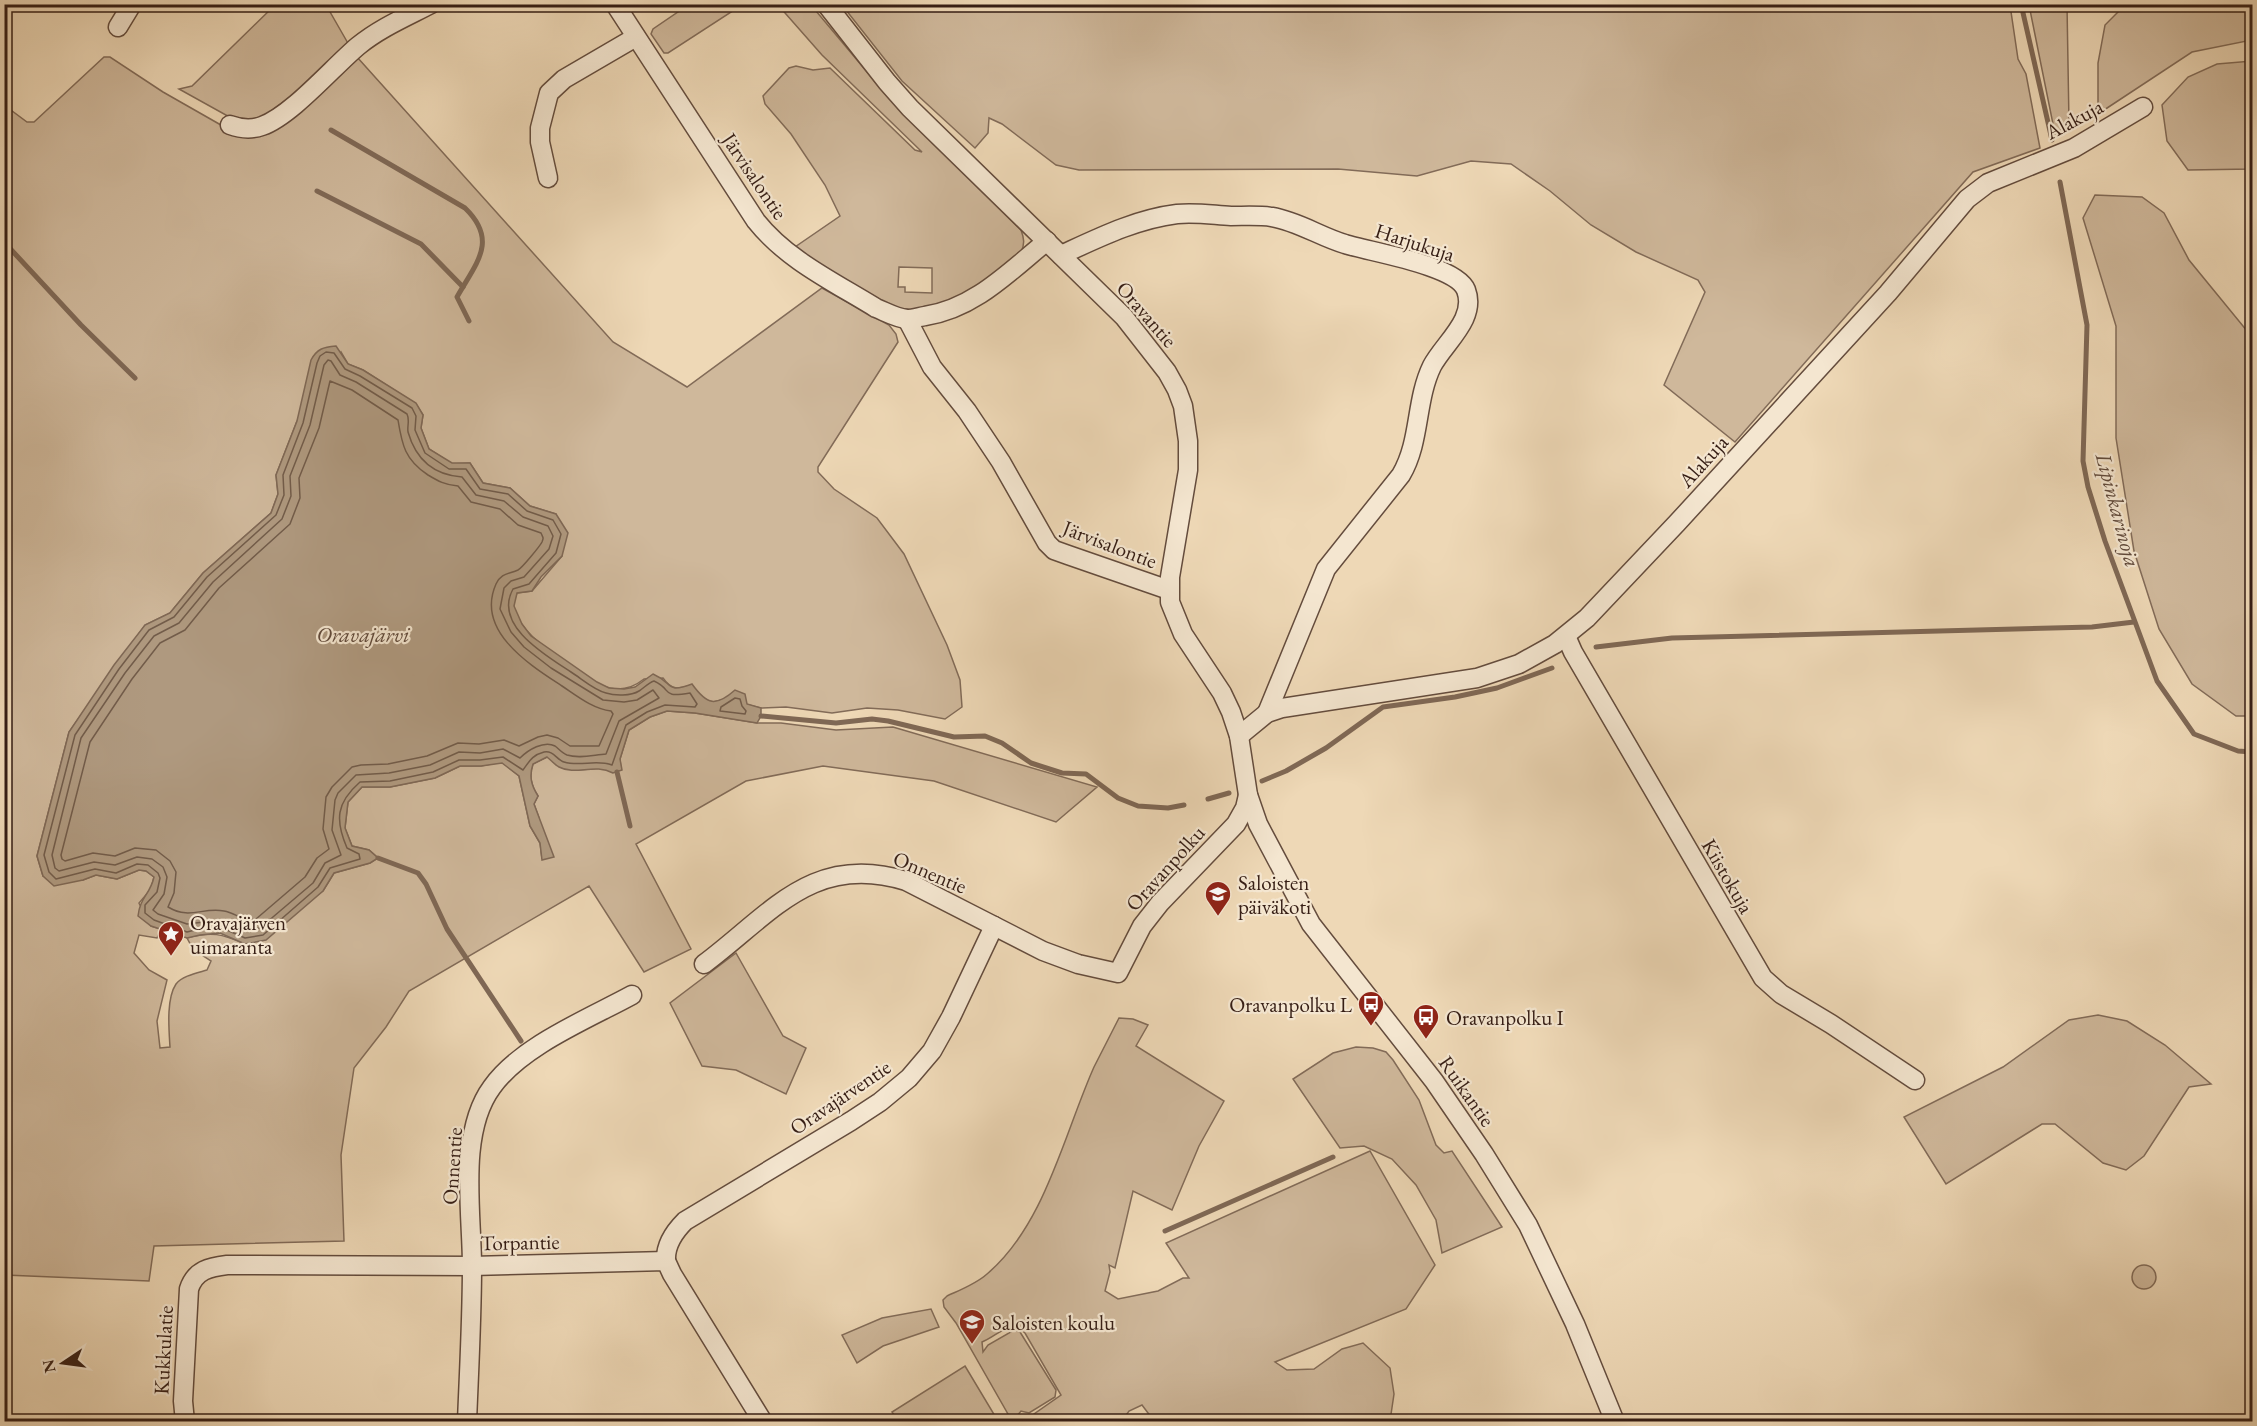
<svg xmlns="http://www.w3.org/2000/svg" width="2257" height="1426" font-family="'EB Garamond',serif">
<rect width="100%" height="100%" fill="#eed8b6"/>
<filter id="stains"><feTurbulence type="fractalNoise" baseFrequency=".00333" numOctaves="4"/><feColorMatrix values="0 0 0 0 .2 0 0 0 0 .09 0 0 0 0 .02 0 0 0 .5 -.17"/></filter>
<radialGradient id="worn" r=".72"><stop offset=".6" stop-color="#630" stop-opacity="0"/><stop offset="1" stop-color="#630" stop-opacity=".3"/></radialGradient>
<g fill="#cfb89b" stroke="#826b58" stroke-width="1.5" fill-rule="evenodd">
<path d="M275 5H326L349 45 312 81 260 119 249 121 233 119 179 89 192 86Z"/>
<path d="M688 5V4L742 5 668 53H664L651 34 653 29Z"/>
<path d="M778 5H811L888 97 1021 230C1024 238 1025 244 1021 252 1009 262 998 275 985 283 960 299 922 317 893 307L819 265 795 247 840 216 825 185 791 134 765 104 763 96 789 68 796 66 813 70 830 68 915 150 922 152 822 55ZM899 267 932 268V293L905 292V287H898Z"/>
<path d="M842 5H2010L2018 59 2026 74 2040 148 1973 172 1735 442 1664 385 1705 292 1698 280 1636 252 1591 225 1550 191 1511 164 1471 161 1417 176 1338 169 1079 170 1056 165 1002 124 989 118 988 133 975 148 902 81Z"/>
<path d="M2029 5H2067L2069 123 2055 134Z"/>
<path d="M2125 5H2252V40L2192 52 2098 114V63L2105 25Z"/>
<path d="M104 57H110L163 92 242 137 357 57 613 342 687 387 822 288 889 325 896 334 898 342 818 467V472L834 489 877 518 904 554 947 645 960 680 962 707 945 719 898 710 867 708 832 713 786 707 761 708 725 699 713 702 702 699 692 685C678 689 672 691 663 678L644 679C634 687 624 691 610 688 594 685 546 649 533 637 526 631 514 616 514 606 513 602 516 596 517 593L532 591 562 556 556 514 530 506 510 488 483 483 470 463 452 464 429 449 421 428 423 415 416 404 363 370 348 364 341 352 297 421 276 475 278 494 271 513 203 573 170 613 145 625 69 732 37 856 43 876 83 880 96 875 117 879 139 870 146 871 154 877 151 889 139 903 151 926 161 929 157 938 139 935 134 953 149 970 167 980 157 1021 160 1048 170 1047C169 1030 166 999 176 984 182 976 197 973 207 970L211 961C200 954 192 950 187 938 212 931 222 934 245 944L323 891 334 873 370 863 378 858 369 850 352 846 345 828 348 802 362 787H390L435 778 460 766H481L502 762 519 776 530 826 540 843 542 859 539 818 534 804 538 796C531 785 529 776 533 764L547 757 578 770 603 768 621 770 620 759 629 730 650 717 667 711 695 713 757 723H781L836 730 893 727 1097 787 1056 822 934 781 823 766 746 781 636 844 691 949 644 972 589 886 409 991 386 1027 354 1068 341 1155 344 1241 154 1246 149 1281 5 1275 4 105 27 122H34Z"/>
<path d="M2252 61V169L2188 170 2167 141 2162 105 2188 77 2217 64Z"/>
<path d="M2095 195 2142 197 2164 213 2189 260 2252 337V716H2236L2192 684 2159 629 2134 551 2116 438V326L2083 218Z"/>
<path d="M736 953 783 1036 806 1048 786 1094 736 1070 702 1066 670 1003Z"/>
<path d="M2098 1015 2127 1021 2165 1045 2211 1084 2189 1087 2144 1156 2126 1170 2103 1163 2055 1124H2042L1946 1184 1904 1117 2003 1067 2069 1020Z"/>
<path d="M1119 1018 1133 1019 1148 1025 1136 1046 1224 1101 1199 1146 1172 1210 1133 1191 1115 1268 1109 1265 1110 1272 1105 1291 1118 1299 1158 1291 1183 1278H1189L1166 1243 1370 1151 1435 1265 1406 1309 1275 1362 1287 1370 1314 1369 1342 1349 1363 1343 1390 1368 1394 1394 1390 1421H1154L1142 1405 1129 1411 1124 1418 1126 1421H1024L1061 1395 1025 1333C1010 1318 998 1336 982 1342L983 1352 988 1345 1014 1330 1020 1332 1056 1390 1055 1397 1029 1413 1021 1411 1017 1416 1018 1421H1012L956 1323 944 1307 943 1300 947 1296C960 1290 976 1284 987 1274 1045 1225 1064 1134 1094 1067 1102 1051 1111 1034 1119 1018Z"/>
<path d="M1356 1047 1373 1048 1386 1052 1393 1060 1419 1100 1436 1145 1444 1153 1452 1151 1502 1227 1442 1253 1436 1220 1416 1185 1392 1159 1364 1146 1340 1148 1293 1079 1333 1053Z"/>
<circle cx="2144" cy="1277" r="12"/>
<path d="M931 1309 939 1327 883 1346 857 1363 842 1335 882 1318Z"/>
<path d="M965 1366 998 1421H898L892 1412Z"/>
</g>
<path fill="#af997f" stroke="#7f6855" stroke-width="1.5" d="M336 346 348 364 363 370 416 403 423 415 421 428 429 449 452 463H470L483 483 510 488 530 506 556 514 568 533 562 556 541 577 532 591 517 593 514 606 522 624 531 636 597 682 609 688 624 689 635 687 653 674C674 683 665 694 692 684 707 705 716 707 735 690L745 694 747 704 761 708V716L757 723 695 713 667 711 650 717 629 730 620 759 622 770 613 773C594 763 576 776 559 767 555 765 551 760 547 757L533 764C529 776 531 785 538 796L534 804 554 857 542 860 540 843 530 826 519 776 502 763 481 766H460L435 778 390 787H362L348 802 345 828 352 846 369 850 378 858 370 863 334 873 323 891 266 940 245 944 220 933 200 935 187 938 151 926 138 916C140 897 150 895 154 877L146 871 139 870 117 879 96 875 83 880 54 886 43 876 37 856 69 732 114 665 145 625 170 613 203 573 271 513 278 494 276 475 297 421 311 360C317 349 323 347 336 346Z"/>
<g fill="none" stroke-linecap="round" stroke-linejoin="round">
<g stroke="#725c4a" stroke-width="1.5">
<path d="M326 352 334 353 345 369 360 376 412 408 416 416 415 430 425 453 449 469H466L480 489 508 494 527 511 553 520 561 534 556 553 529 584 513 589C493 625 545 655 571 672 582 679 594 690 606 693 615 696 631 696 639 691 644 688 648 683 654 681 674 690 659 698 690 693L697 704 695 707 665 705 647 712 626 725 612 765C596 759 580 767 564 762 557 760 553 750 544 752 532 755 529 762 523 770L503 757 480 760H459L433 772 390 781 360 782C336 803 335 820 347 848L359 854 360 859 330 868 318 887 263 935 245 938 220 927 199 929 187 932 154 920 145 913V905L157 892 160 878 158 873 148 865 137 864 116 873 95 869 56 879 49 872 44 855 75 735 119 669 149 630 174 617 207 577 276 515 284 495 283 475 303 423 317 363 320 356Z"/>
<path d="M328 360 331 361 340 375 356 382 407 414C410 420 407 426 408 432 416 460 434 475 462 477L476 495 504 501 523 517 548 526 553 536 549 549 524 577 511 581 504 588 500 609 511 632 524 647 551 668 603 700 624 702 637 700 653 690 659 698 619 721 606 754C593 755 579 759 567 755 562 753 559 749 555 746 544 740 528 750 520 758L503 749 480 753 459 752 430 765 389 773 356 775 338 793 335 800 332 830 341 855 325 863 313 883 260 928 246 930 221 920 187 924 158 914 153 910 164 894 167 877 163 867 152 859 137 857 115 865 94 862 59 871 55 868 52 855 81 738 125 673 154 636 179 623 213 582 282 519 291 496 290 476 310 425 324 365Z"/>
<path d="M330 381 352 390 398 420C402 445 405 460 428 475 438 481 445 485 458 486L471 502 500 509 518 525 541 533C543 538 544 537 542 542 540 546 522 568 518 570 509 574 501 573 496 584 475 631 530 665 562 686 577 696 593 709 611 711L613 714 599 746H570L558 738 547 735 538 737 519 746 504 740 479 744 458 743 427 756 388 764 361 765 352 767 332 787 326 797 323 829 329 849 317 858 305 877 256 919C243 922 236 913 224 911 202 907 190 920 168 907L174 893 176 872 170 861 156 850 135 848 115 856 93 853 65 861 62 859 61 855 90 742 132 679 160 643 185 630 219 588 290 524 300 498 299 478 319 428Z"/>
<path d="M735 698 740 699 742 706 746 711 745 714 720 711 721 707Z"/>
</g>
<g stroke="#7f6855" stroke-width="5">
<path d="M2021 4 2052 140"/>
<path d="M331 130 465 208C499 241 476 263 457 297L469 321"/>
<path d="M2060 182 2087 325 2083 461 2088 487 2105 541 2157 681 2194 734 2238 751 2252 752"/>
<path d="M317 191 421 244 463 287"/>
<path d="M4 242 81 325 135 378"/>
<path d="M1596 647 1672 638 2092 627 2134 622"/>
<path d="M761 716 836 723 872 719 888 721 954 737 985 736 1002 743 1031 763 1062 773 1086 774 1118 798 1138 806 1168 808 1184 805"/>
<path d="M617 772 630 826"/>
<path d="M1262 781 1286 771 1326 748 1383 707 1455 697 1497 688 1552 668"/>
<path d="M1208 799 1229 793"/>
<path d="M378 858 418 873 426 884 447 929 521 1041"/>
<path d="M1165 1231 1333 1157"/>
</g>
<g stroke="#644c3d" stroke-width="21">
<g id="minor">
<path d="M615 4 756 221C787 260 834 282 876 308 886 312 896 318 907 319 912 319 919 317 925 316 974 309 1010 271 1047 241"/>
<path d="M826 4 887 82 910 108 1124 317 1167 372 1177 390 1183 406 1188 441V470L1170 577V602L1183 634 1222 693 1231 712 1239 736 1248 795 1258 824 1311 924 1434 1081 1484 1154 1528 1225 1575 1324 1615 1422"/>
<path d="M118 27 132 4"/>
<path d="M230 125C241 129 251 130 262 126 291 116 333 67 358 46 380 28 406 17 431 4"/>
<path d="M548 178 540 142V128L549 93 564 79 636 37"/>
<path d="M1061 255C1098 238 1136 219 1177 214 1195 212 1213 215 1231 216 1245 216 1259 215 1272 217 1297 221 1321 237 1345 244 1370 252 1456 265 1466 290 1477 319 1444 343 1432 366 1415 401 1421 441 1401 475L1326 569 1267 713"/>
<path d="M907 319 932 367 967 411 1001 462 1047 543 1054 550 1068 555 1169 590"/>
<path d="M1566 636 1573 652 1763 978 1781 994 1831 1024 1915 1080"/>
<path d="M1239 736 1267 713 1282 708 1477 678 1519 664 1555 644 1587 618 1677 523 1888 293 1967 199 1988 183 2074 148 2143 107"/>
<path d="M704 964C771 914 813 852 906 881L1043 951 1078 964 1118 973 1142 926 1160 903 1236 824 1245 808 1248 795"/>
<path d="M666 1261C665 1245 674 1232 685 1221L851 1121 880 1102 909 1078 932 1051 951 1017 994 926"/>
<path d="M185 1422 183 1401 189 1289C195 1270 210 1267 227 1265L472 1266 666 1261 672 1274 763 1422"/>
<path d="M467 1422C469 1370 472 1318 472 1266 472 1212 458 1133 492 1087 521 1046 588 1019 632 995"/>
</g>
</g>
<use href="#minor" stroke="#f4e6d0" stroke-width="18"/>
</g>
<defs>
<g id="school-pin" transform="scale(1.35)"><path d="M0 17L-7.5 6A9.5 9.5 0 1 1 7.5 6Z" fill="#8f2418" stroke="#f4e6d0"/><path d="M0-5L7-2L0 1L-7-2ZM-4 1L0 2.5L4 1V4Q0 6-4 4Z" fill="#fff"/></g>
<g id="sight-pin" transform="scale(1.35)"><path d="M0 17L-7.5 6A9.5 9.5 0 1 1 7.5 6Z" fill="#8f2418" stroke="#f4e6d0"/><path d="M0-6L1.8-2.2L6-1.7L2.9 1.2L3.7 5.4L0 3.3L-3.7 5.4L-2.9 1.2L-6-1.7L-1.8-2.2Z" fill="#fff"/></g>
<g id="bus-pin" transform="scale(1.35)"><path d="M0 17L-7.5 6A9.5 9.5 0 1 1 7.5 6Z" fill="#8f2418" stroke="#f4e6d0"/><path d="M-5-6H5V4H4V6H2V4H-2V6H-4V4H-5ZM-3.5-4V0h7V-4ZM-3.5 1.2v1.5H-2V1.2ZM2 1.2v1.5H3.5V1.2Z" fill="#fff"/></g>
</defs>
<g fill-rule="evenodd">
<use href="#school-pin" x="1218" y="894"/>
<use href="#sight-pin" x="171" y="934"/>
<use href="#bus-pin" x="1371" y="1004"/>
<use href="#bus-pin" x="1426" y="1017"/>
<use href="#school-pin" x="972" y="1322"/>
</g>
<g text-anchor="middle" dominant-baseline="central" stroke-width="4.5" stroke-linejoin="round" paint-order="stroke">
<g font-size="21" fill="#361e15" stroke="#f4e6d0">
<text transform="translate(2074 119) rotate(-28)">Alakuja</text>
<text transform="translate(755 176) rotate(56)">Järvisalontie</text>
<text transform="translate(1415 242) rotate(18)">Harjukuja</text>
<text transform="translate(1147 314) rotate(49)">Oravantie</text>
<text transform="translate(1703 461) rotate(-48)">Alakuja</text>
<text transform="translate(1110 544) rotate(21)">Järvisalontie</text>
<text transform="translate(1165 868) rotate(-48)">Oravanpolku</text>
<text transform="translate(930 872) rotate(23)">Onnentie</text>
<text transform="translate(1728 876) rotate(60)">Kiistokuja</text>
<text transform="translate(1467 1091) rotate(55)">Ruikantie</text>
<text transform="translate(840 1097) rotate(-34)">Oravajärventie</text>
<text transform="translate(452 1166) rotate(-86)">Onnentie</text>
<text transform="translate(520 1242) rotate(-1)">Torpantie</text>
<text transform="translate(163 1350) rotate(-87)">Kukkulatie</text>
</g>
<g font-size="21" fill="#361e15" stroke="#f4e6d0" text-anchor="start">
<text x="1238" y="882">Saloisten<tspan x="1238" dy="24">päiväkoti</tspan></text>
<text x="190" y="922">Oravajärven<tspan x="190" dy="24">uimaranta</tspan></text>
<text x="1352" y="1004" text-anchor="end">Oravanpolku L</text>
<text x="1446" y="1017">Oravanpolku I</text>
<text x="992" y="1322">Saloisten koulu</text>
</g>
<g font-size="22" font-style="italic" fill="#60493a" stroke="#f4e6d0">
<text transform="translate(2118 510) rotate(75)">Lipinkarinoja</text>
<text x="363" y="634">Oravajärvi</text>
</g>
</g>
<rect width="2257" height="1426" fill="none" stroke="#eed8b6" stroke-width="24"/>
<rect x="6" y="6" width="2245" height="1414" fill="none" stroke="#361e15" stroke-width="3"/>
<rect x="12" y="12" width="2233" height="1402" fill="none" stroke="#361e15" stroke-width="1.5"/>
<g transform="translate(63 1363) rotate(257)" stroke="#f4e6d0" stroke-width="4.5" paint-order="stroke">
<path d="M0-4.5L10 22L0 15L-10 22Z" fill="#361e15"/>
<text y="-9" font-size="16" font-weight="bold" text-anchor="middle" fill="#361e15">N</text>
</g>
<rect width="100%" height="100%" filter="url(#stains)"/>
<rect width="100%" height="100%" fill="url(#worn)"/>
</svg>
